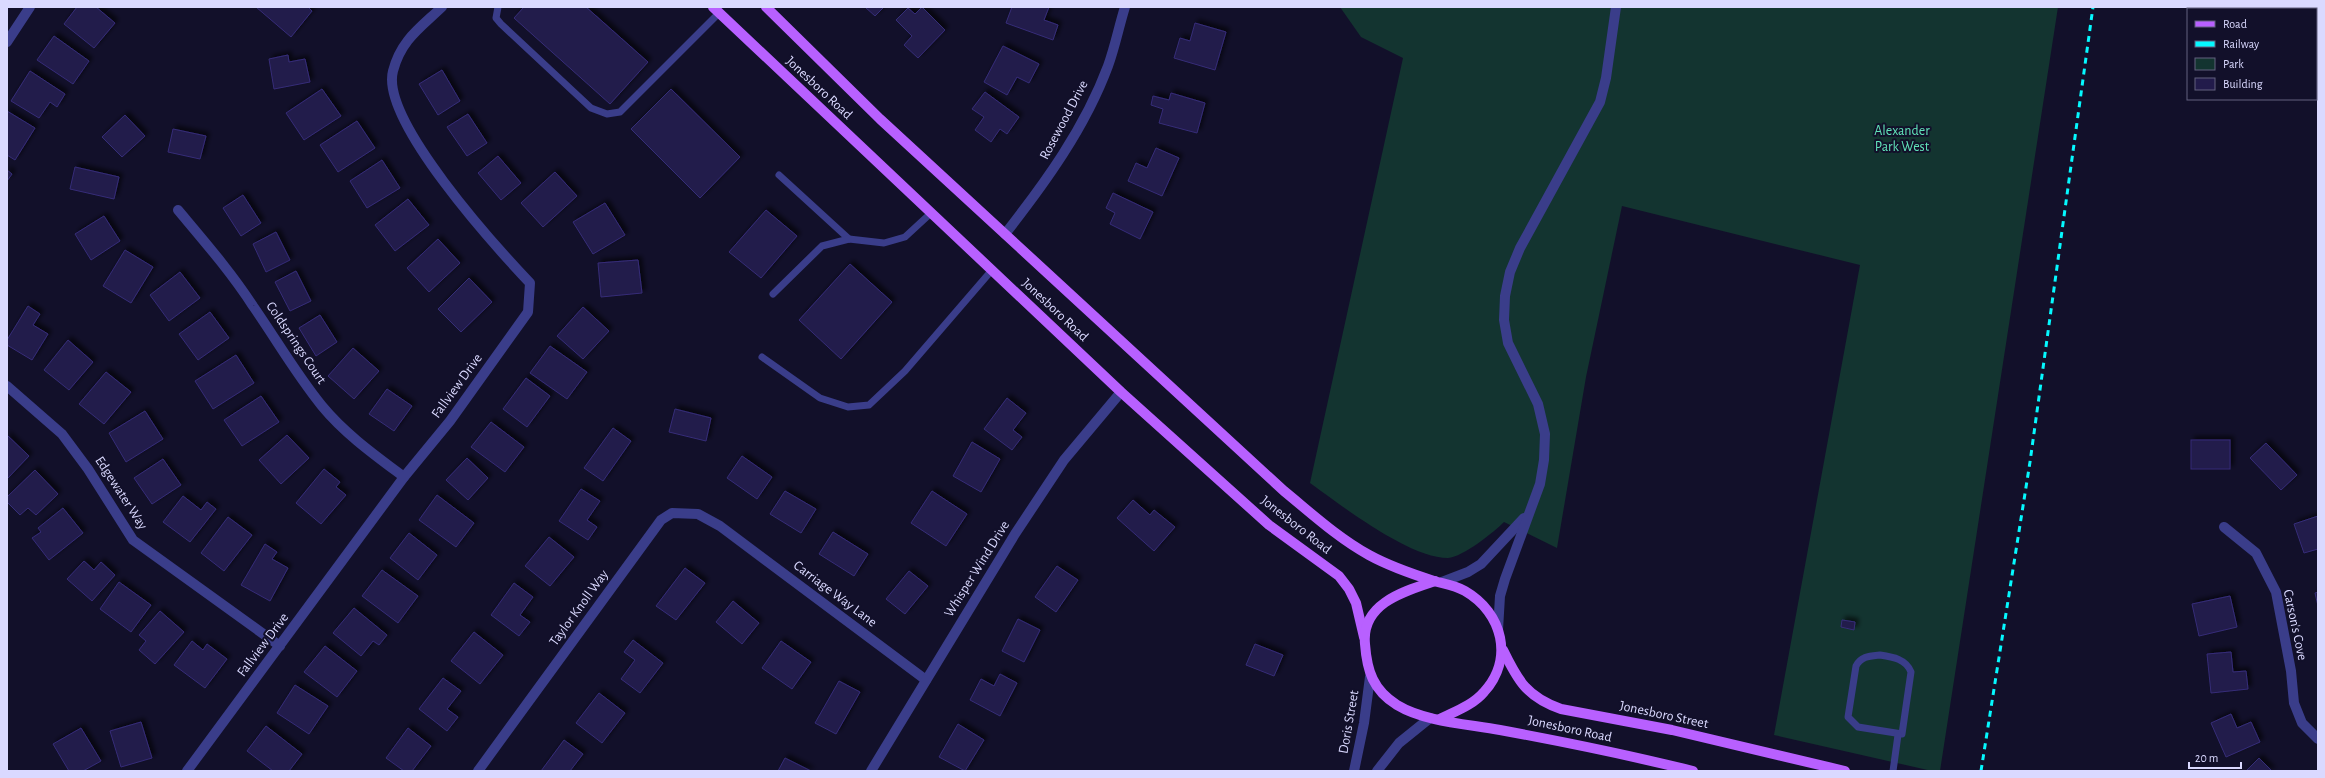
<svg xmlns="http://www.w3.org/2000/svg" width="2325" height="778" font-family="'Alegreya Sans',sans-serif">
<defs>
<filter id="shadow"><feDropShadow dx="3.5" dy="-3.5" stdDeviation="2" flood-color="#0009"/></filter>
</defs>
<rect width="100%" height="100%" fill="#12102a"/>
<path fill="#133430" d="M1340 7H2058L1940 771H1932L1774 735 1860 265 1622 206 1586 377 1557 548 1504 522C1494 532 1463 557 1448 558 1409 558 1342 506 1310 483L1403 58 1361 37Z"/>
<g fill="#221b4b" stroke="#362d78" filter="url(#shadow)">
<path d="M77 7H96L115 23 94 48 64 24Z"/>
<path d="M256 7H308L312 11 291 37Z"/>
<path d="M524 7H586L648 62 610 104 514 18Z"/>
<path d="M865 7H884L875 16Z"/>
<path d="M922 7 945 30 918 58 904 45 912 36 896 20 908 8 915 14Z"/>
<path d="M1012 7H1049L1044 20 1058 25 1053 40 1006 23Z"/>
<path d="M1195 23 1226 32 1215 70 1174 58 1180 38 1190 41Z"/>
<path d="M54 36 89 61 73 84 37 60Z"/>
<path d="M1003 46 1039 64 1029 83 1017 77 1007 95 984 82Z"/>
<path d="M288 55 289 62 305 59 310 82 274 89 269 59Z"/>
<path d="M442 70 460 101 438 115 419 84Z"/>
<path d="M30 71 65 94 57 107 50 102 39 118 11 101Z"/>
<path d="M322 89 341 116 304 140 286 113Z"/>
<path d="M671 89 740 157 700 198 631 129Z"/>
<path d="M985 92 1019 117 1007 134 1000 129 991 142 975 130 984 117 972 109Z"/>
<path d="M1171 93 1205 103 1197 133 1159 123 1163 109 1151 105 1153 96 1169 100Z"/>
<path d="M7 111 35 128 15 160 7 155Z"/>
<path d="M468 114 487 143 467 156 447 127Z"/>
<path d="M125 115 145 136 122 157 102 137Z"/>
<path d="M357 121 375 148 338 172 320 145Z"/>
<path d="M173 129 206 136 200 159 168 152Z"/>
<path d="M1156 148 1179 158 1162 196 1128 181 1136 163 1147 168Z"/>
<path d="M498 156 521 183 501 200 478 173Z"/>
<path d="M382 160 400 188 367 208 350 181Z"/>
<path d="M75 167 119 177 114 199 70 189Z"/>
<path d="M7 170 12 174 7 181Z"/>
<path d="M555 172 577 196 543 227 521 203Z"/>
<path d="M1113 193 1153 212 1140 239 1110 224 1115 213 1106 208Z"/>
<path d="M243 195 261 223 241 236 223 208Z"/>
<path d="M408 199 429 225 395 251 375 225Z"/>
<path d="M605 203 625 235 593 254 573 222Z"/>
<path d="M766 210 797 236 761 278 729 252Z"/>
<path d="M104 216 120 241 91 260 75 234Z"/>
<path d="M276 232 290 260 266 272 253 244Z"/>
<path d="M438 239 460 263 429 292 407 268Z"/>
<path d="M125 250 153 267 131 303 103 286Z"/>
<path d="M638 260 642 293 601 297 598 263Z"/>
<path d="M850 264 892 302 841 359 799 320Z"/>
<path d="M296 271 311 301 290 311 275 282Z"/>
<path d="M180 272 200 298 169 321 150 295Z"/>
<path d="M469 278 492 302 461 332 438 309Z"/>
<path d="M28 306 40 314 33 325 48 334 32 360 7 345V340Z"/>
<path d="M583 307 609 331 583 359 557 336Z"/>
<path d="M210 312 229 338 198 360 179 334Z"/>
<path d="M320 315 337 342 316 356 299 328Z"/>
<path d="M68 340 93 362 69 390 44 370Z"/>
<path d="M550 346 587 372 567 399 530 373Z"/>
<path d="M353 348 379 371 354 399 328 376Z"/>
<path d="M236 355 254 383 213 409 195 381Z"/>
<path d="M106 372 131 392 104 424 79 404Z"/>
<path d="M526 378 550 396 527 427 503 409Z"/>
<path d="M387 389 412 406 394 431 369 414Z"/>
<path d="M261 396 279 422 242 446 224 420Z"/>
<path d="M1007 398 1026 413 1013 430 1022 437 1012 450 984 429Z"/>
<path d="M675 409 711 418 706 441 669 432Z"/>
<path d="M145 411 163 439 126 462 109 433Z"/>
<path d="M491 422 524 447 505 472 471 447Z"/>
<path d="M613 428 631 441 603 481 584 468Z"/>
<path d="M7 435 29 456 7 479Z"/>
<path d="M287 435 309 458 281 484 259 460Z"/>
<rect x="2191" y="440" width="39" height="29"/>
<path d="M972 442 1000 459 981 492 953 476Z"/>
<path d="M2266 443 2297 475 2281 490 2250 458Z"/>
<path d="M742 456 772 477 757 499 727 478Z"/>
<path d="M467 458 488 478 468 500 446 480Z"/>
<path d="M163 459 181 485 152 504 134 478Z"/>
<path d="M324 469 340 482 336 487 346 495 321 524 296 503Z"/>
<path d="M35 470 58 494 36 515 28 508 20 515 7 502V497Z"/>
<path d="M581 489 600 501 587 520 597 527 588 540 559 521Z"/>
<path d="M785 491 816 509 801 533 770 514Z"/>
<path d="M932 491 967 514 946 546 911 523Z"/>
<path d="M437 495 474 523 456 547 419 520Z"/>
<path d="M183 496 201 510 207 502 216 509 190 542 163 522Z"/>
<path d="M1133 500 1150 515 1154 510 1175 527 1154 551 1117 518Z"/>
<path d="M63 508 83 533 49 560 32 538 41 532 38 528Z"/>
<path d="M2318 516V549L2304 553 2294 524Z"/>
<path d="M228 517 252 535 224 571 201 553Z"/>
<path d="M833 532 868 554 854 576 819 554Z"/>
<path d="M409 533 437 555 418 580 390 558Z"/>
<path d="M549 537 574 557 550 586 525 566Z"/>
<path d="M265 544 277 552 272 559 288 568 270 601 241 585Z"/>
<path d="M84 561 94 570 101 562 115 575 92 601 67 579Z"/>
<path d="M1057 566 1078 580 1056 612 1035 597Z"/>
<path d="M685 568 705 583 676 620 656 606Z"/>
<path d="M382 570 418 596 398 623 362 596Z"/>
<path d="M909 571 928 586 905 614 886 599Z"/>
<path d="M119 582 151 605 131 632 100 609Z"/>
<path d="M514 583 533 597 520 615 530 622 519 636 491 615Z"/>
<path d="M2318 592V606L2315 593Z"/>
<path d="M2230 596 2237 627 2199 636 2192 604Z"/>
<path d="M733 601 759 623 742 644 716 622Z"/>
<path d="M354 608 387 635 379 645 373 641 361 656 333 633Z"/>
<path d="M160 611 184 632 155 664 139 650 146 641 139 635Z"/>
<path d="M1018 619 1040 630 1024 662 1002 651Z"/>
<path d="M1842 620 1855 622 1854 630 1841 627Z"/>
<path d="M474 632 503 655 480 684 451 661Z"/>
<path d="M633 640 663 663 640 693 621 679 635 660 624 652Z"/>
<path d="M192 641 203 650 207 644 227 659 205 688 174 665Z"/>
<path d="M781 641 811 662 792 689 762 668Z"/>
<path d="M1255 644 1283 655 1274 676 1246 665Z"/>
<path d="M325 646 357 671 337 697 304 672Z"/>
<path d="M2231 652 2233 672 2246 671 2248 689 2211 693 2207 654Z"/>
<path d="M1000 674 1017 683 1000 716 970 700 981 679 994 686Z"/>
<path d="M443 678 461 691 447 709 458 717 447 731 419 709Z"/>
<path d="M839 681 860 692 836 734 815 723Z"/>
<path d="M295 685 328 706 309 734 277 713Z"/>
<path d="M599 693 625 713 602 743 576 723Z"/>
<path d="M2231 714 2237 728 2251 722 2260 742 2226 757 2211 723Z"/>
<path d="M141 722 152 758 121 767 110 731Z"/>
<path d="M958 724 984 740 965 771 939 757Z"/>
<path d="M266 726 302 754 289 771H273L247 751Z"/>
<path d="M81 728 101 761 83 771H69L53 744Z"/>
<path d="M408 728 431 746 412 771H404L386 758Z"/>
<path d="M564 740 583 754 570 771H541Z"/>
<path d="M785 758 811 771H778Z"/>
<path d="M2259 758 2272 771H2246Z"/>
</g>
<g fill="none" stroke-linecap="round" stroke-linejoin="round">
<g stroke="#3a3d8a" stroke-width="7">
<path d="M498 7 496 18 501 24 591 108 607 114 620 112 719 13"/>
<path d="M779 175 849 239"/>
<path d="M773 294 822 246 849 239 884 243 905 237 931 213"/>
<path d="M762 357 820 398 848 407 869 405 905 371 992 270"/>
<path d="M1880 655C1893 657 1906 659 1911 672L1902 734 1858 727 1848 717 1856 666C1861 656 1870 656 1880 655Z"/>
<path d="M1893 771 1898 735"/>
</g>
<g stroke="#3a3d8a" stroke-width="10">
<path d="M7 42 30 7"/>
<path d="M178 210C204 241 231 272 253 306 276 339 296 374 322 406 345 434 376 456 404 477"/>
<path d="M1005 234C1045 183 1085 128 1108 66 1115 47 1119 26 1125 7"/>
<path d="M7 386 62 434 88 469 133 540 280 646"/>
<path d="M2224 527 2256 553 2276 592 2291 671 2294 703 2302 723 2318 739"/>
<path d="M1442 582 1468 572 1481 564 1524 518"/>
<path d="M1498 630 1500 596 1505 579 1540 484 1544 460 1545 434 1538 404 1508 343 1504 320 1505 296 1510 272 1520 248 1600 102 1606 78 1616 7"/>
<path d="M187 771 404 477 450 421 528 312 530 283C496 247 380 120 393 71 401 40 420 28 442 7"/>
<path d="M478 771 661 520 672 513 698 514 720 526 926 680"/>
<path d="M871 771 1015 534 1064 460 1121 392"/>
<path d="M1354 771 1364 723 1370 677"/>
<path d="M1377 771 1399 743 1430 718"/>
</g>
<g stroke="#b860ff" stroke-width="10">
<path d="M713 7 1121 392 1269 525 1339 576 1349 589 1356 603 1364 637"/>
<path d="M766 7 880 119 1284 491C1311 513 1338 538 1369 555 1389 566 1412 574 1434 581 1445 584 1455 585 1465 591 1503 613 1514 659 1484 692 1473 705 1456 711 1440 719"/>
<path d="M1435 581C1405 591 1361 603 1365 644 1367 671 1373 690 1397 705 1425 722 1468 724 1500 730 1565 742 1629 755 1693 771"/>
<path d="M1503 650C1518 681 1527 697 1561 709L1672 730 1845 771"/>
</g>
<path stroke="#05f9ff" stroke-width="3" stroke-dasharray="6 5" stroke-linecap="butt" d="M1981 771 2030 462 2093 7"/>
</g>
<g text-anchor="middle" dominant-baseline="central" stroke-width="4" stroke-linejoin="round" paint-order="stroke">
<g font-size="14" fill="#dad9ff" stroke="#12102a">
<text transform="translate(819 88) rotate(43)">Jonesboro Road</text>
<text transform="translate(1064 120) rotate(-62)">Rosewood Drive</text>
<text transform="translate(1055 310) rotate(43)">Jonesboro Road</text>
<text transform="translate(296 343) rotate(56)">Coldsprings Court</text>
<text transform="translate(457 386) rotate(-54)">Fallview Drive</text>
<text transform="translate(121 493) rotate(57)">Edgewater Way</text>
<text transform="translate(1296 525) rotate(38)">Jonesboro Road</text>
<text transform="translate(977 569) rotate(-58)">Whisper Wind Drive</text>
<text transform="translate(835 594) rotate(37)">Carriage Way Lane</text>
<text transform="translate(579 608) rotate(-54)">Taylor Knoll Way</text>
<text transform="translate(2295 625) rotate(78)">Carson's Cove</text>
<text transform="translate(263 645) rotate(-53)">Fallview Drive</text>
<text transform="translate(1664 715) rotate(12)">Jonesboro Street</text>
<text transform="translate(1349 722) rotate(-80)">Doris Street</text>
<text transform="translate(1570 729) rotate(12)">Jonesboro Road</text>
</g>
<g font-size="14" fill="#61e3b9" stroke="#12102a">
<text x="1902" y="131">Alexander<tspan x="1902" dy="16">Park West</tspan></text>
</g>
</g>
<rect width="2325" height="778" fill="none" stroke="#dad9ff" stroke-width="16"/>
<rect x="2187" y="8" width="130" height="92" fill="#12102a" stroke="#62607f"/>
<rect x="2195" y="21" width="20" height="6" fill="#b860ff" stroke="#62607f"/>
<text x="2223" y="28" font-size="12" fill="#dad9ff">Road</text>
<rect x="2195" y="41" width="20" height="6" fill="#05f9ff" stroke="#62607f"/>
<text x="2223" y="48" font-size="12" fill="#dad9ff">Railway</text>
<rect x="2195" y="58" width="20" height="12" fill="#133430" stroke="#62607f"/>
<text x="2223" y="68" font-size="12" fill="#dad9ff">Park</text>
<rect x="2195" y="78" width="20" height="12" fill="#221b4b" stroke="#62607f"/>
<text x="2223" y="88" font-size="12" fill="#dad9ff">Building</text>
<path d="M2189 762v6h52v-6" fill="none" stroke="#dad9ff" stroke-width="2"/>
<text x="2195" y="762" font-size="12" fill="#dad9ff" stroke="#12102a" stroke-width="3" paint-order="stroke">20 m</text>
</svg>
